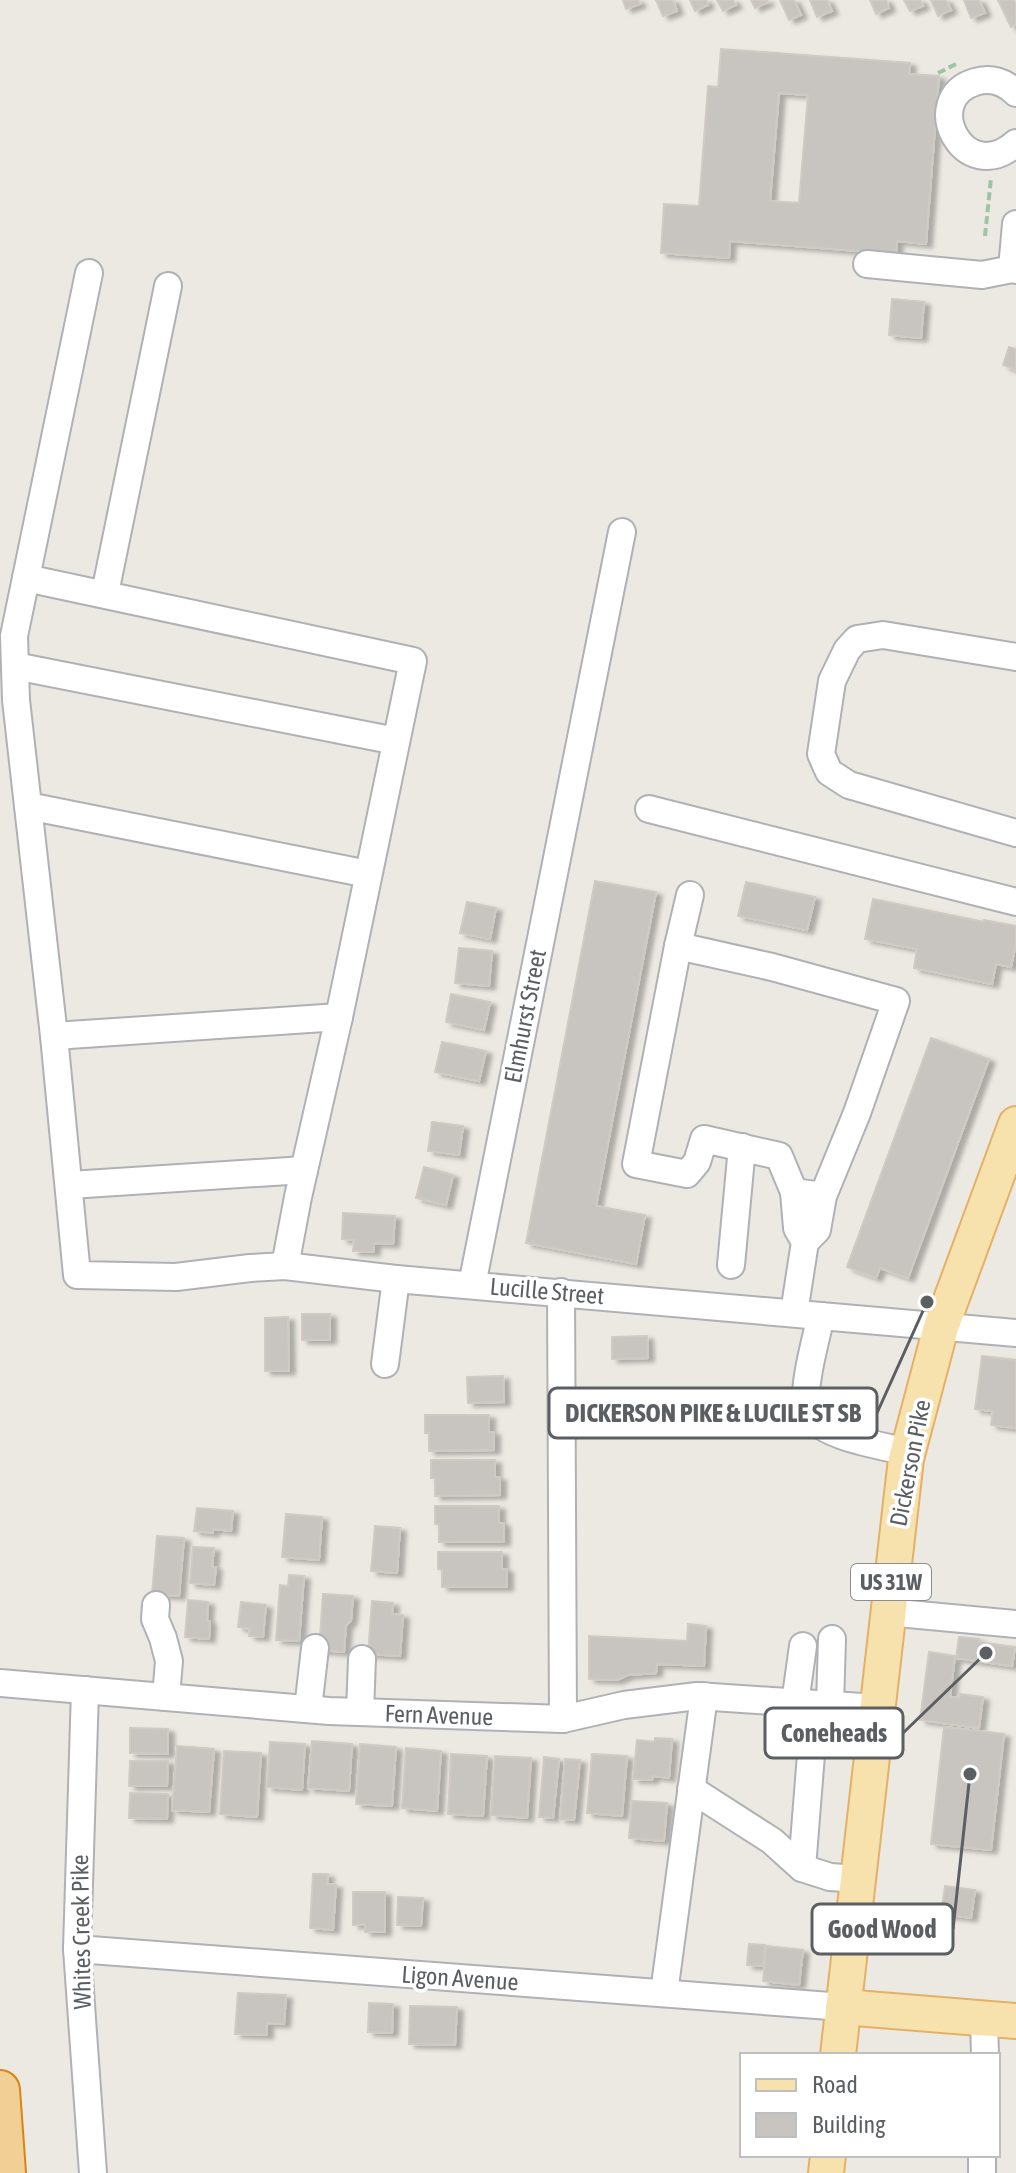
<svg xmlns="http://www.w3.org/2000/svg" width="1016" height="2173" font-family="'Asap Condensed',sans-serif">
<defs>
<filter id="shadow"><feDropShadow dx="6" dy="3.5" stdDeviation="2" flood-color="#0004"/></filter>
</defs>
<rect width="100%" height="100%" fill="#ece9e3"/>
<g fill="#c8c4c0" stroke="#d0cac2" stroke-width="2" fill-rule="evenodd" filter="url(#shadow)">
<path d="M623 0H638L640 4 626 9Z"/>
<path d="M656 0H673L677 11 663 16Z"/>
<path d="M690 0H706L708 5 695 11Z"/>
<path d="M717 0H733L736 5 723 11Z"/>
<path d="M751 0H767L768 2 755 8Z"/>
<path d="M780 0H794L801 15 789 20Z"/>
<path d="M810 0H827L832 11 817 17Z"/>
<path d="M870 0H886L889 8 876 14Z"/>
<path d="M904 0H920L923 6 910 11Z"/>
<path d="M931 0H946L951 10 938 16Z"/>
<path d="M964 0H979L985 13 971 18Z"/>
<path d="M998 0H1014L1016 5V24L1011 27Z"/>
<path d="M721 49 910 63 909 74 939 76 926 244 897 241 896 254 730 241 729 258 661 253 664 204 699 206 708 86 718 87ZM779 93 808 95 799 203 770 201Z"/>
<path d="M892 299 924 302 921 338 889 335Z"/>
<path d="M1009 347 1016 349V370L1003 365Z"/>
<path d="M595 881 656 892 596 1206 645 1215 636 1264 526 1243Z"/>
<path d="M746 882 815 897 807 930 738 916Z"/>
<path d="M873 899 984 922V920L1016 926V943L1011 967 996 964 992 984 914 968 917 949 865 939Z"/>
<path d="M467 902 496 908 490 939 460 933Z"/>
<path d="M459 948 492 951 489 986 455 983Z"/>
<path d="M451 994 490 1002 484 1030 446 1022Z"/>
<path d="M931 1038 989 1059 908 1278 880 1268 876 1278 847 1267Z"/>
<path d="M442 1042 486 1051 479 1081 435 1072Z"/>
<path d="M432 1122 463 1126 459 1155 428 1151Z"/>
<path d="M424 1167 453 1175 446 1205 416 1198Z"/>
<path d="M343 1213 395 1216 393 1244 374 1243V1252L353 1251 354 1240 342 1239Z"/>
<rect x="302" y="1314" width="28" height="26"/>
<path d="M288 1317 289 1371H265V1318Z"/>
<path d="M647 1336 648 1358 612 1359V1337Z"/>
<path d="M982 1356 1016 1360V1428L991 1425 993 1411 975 1409Z"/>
<path d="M503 1376 504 1402 468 1403 467 1377Z"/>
<path d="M425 1415H489V1432H494V1450L429 1451V1433H425Z"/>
<path d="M431 1460H495V1477H500V1495L435 1496V1478H431Z"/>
<path d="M435 1506H499V1523H504V1542H439V1524H435Z"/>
<path d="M197 1508 233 1511 231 1531 213 1529V1533L194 1531Z"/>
<path d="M286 1514 322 1517 319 1560 282 1557Z"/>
<path d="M375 1526 400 1528 397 1573 371 1571Z"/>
<path d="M157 1536 184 1538 179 1596 152 1594Z"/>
<path d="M193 1547 214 1548 212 1567H216L214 1585 190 1583Z"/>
<path d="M438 1552H502V1569H507V1587H442V1570L438 1569Z"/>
<path d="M289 1575 304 1576 299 1641 276 1640 280 1585 288 1586Z"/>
<path d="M323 1594 353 1596 351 1620 346 1626 344 1652 319 1650Z"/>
<path d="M188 1600 208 1602 207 1621H210L209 1639 185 1637Z"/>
<path d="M372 1601 393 1603 392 1614 403 1615 400 1656 368 1654Z"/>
<path d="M241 1602 266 1605 263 1637 249 1636 250 1629 238 1627Z"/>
<path d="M688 1624 706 1626 704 1666 657 1664 656 1673 628 1675 617 1680 589 1679V1636L687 1641Z"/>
<path d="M959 1637 979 1639V1642L1015 1647 1012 1666 956 1658Z"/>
<path d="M929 1652 955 1656 950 1697 959 1698 960 1694 983 1697 979 1728 920 1720Z"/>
<path d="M944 1727 1004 1734 991 1850 931 1844Z"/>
<path d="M130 1728 168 1729V1754L130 1753Z"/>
<path d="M655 1738 672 1739 669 1778 653 1776 652 1780 633 1779 637 1740 655 1742Z"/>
<path d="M312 1741 352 1744 349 1791 308 1788Z"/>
<path d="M270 1742 305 1744 302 1790 267 1787Z"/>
<path d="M360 1744 396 1747 392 1806 356 1804Z"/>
<path d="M177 1746 214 1749 209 1812 172 1810Z"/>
<path d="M406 1748 441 1751 437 1811 402 1808Z"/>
<path d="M224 1751 261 1753 257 1817 220 1814Z"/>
<path d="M451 1754 487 1756 483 1816 448 1814Z"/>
<path d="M592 1754 627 1756 622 1816 587 1813Z"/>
<path d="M495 1756 531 1758 527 1818 491 1815Z"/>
<path d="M544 1757 559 1759 553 1818 539 1817Z"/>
<path d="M565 1759 580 1760 574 1820 560 1819Z"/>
<path d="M130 1761H168L167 1786H129Z"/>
<path d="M130 1793 168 1794 167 1819 129 1818Z"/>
<path d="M632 1801 667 1803 664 1841 629 1838Z"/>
<path d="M313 1874H328L327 1884 336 1885 333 1930 310 1928Z"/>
<path d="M945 1886 975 1890 971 1918 941 1914Z"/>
<path d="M353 1892H385V1932H365V1924L353 1925Z"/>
<path d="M398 1897 423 1898 421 1926 397 1925Z"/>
<path d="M749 1944 765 1945 763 1966 747 1965Z"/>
<path d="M766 1946 803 1950 799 1985 763 1981Z"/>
<path d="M238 1993 286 1995 284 2024 267 2023V2035L235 2034Z"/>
<path d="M369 2003 393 2004 392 2033 368 2032Z"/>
<path d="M410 2006 457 2007 455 2045 409 2044Z"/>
</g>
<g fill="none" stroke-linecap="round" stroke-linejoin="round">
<g stroke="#afb1b4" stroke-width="30">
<g id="minor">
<path d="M1016 93C1005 82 991 77 975 82 919 99 964 189 1016 143"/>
<path d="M1016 224 1012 269 1016 270"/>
<path d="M867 264 982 275 1012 269"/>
<path d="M89 273 14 636 16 700 54 1036 77 1275 176 1277 250 1268 285 1266 396 1279 1016 1333"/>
<path d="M26 578 413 661 339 1017 298 1197 285 1266"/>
<path d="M105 593 168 286"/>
<path d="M1016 657 883 635 857 639 847 650 832 681 821 754 829 772 849 785 1016 833"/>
<path d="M15 666 396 741"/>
<path d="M28 806 368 874"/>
<path d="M649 809 1016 902"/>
<path d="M678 946 690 895"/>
<path d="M54 1036 339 1017"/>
<path d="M70 1185 304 1170"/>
<path d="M794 1192 797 1228 805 1242 794 1313"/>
<path d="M805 1242 817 1230 823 1196 857 1113 896 1001 772 967 678 946 636 1164 687 1174 697 1162 704 1139 779 1156 794 1192 823 1196"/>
<path d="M731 1265 742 1147"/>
<path d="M472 1285 622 532"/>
<path d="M561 1292 563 1719"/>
<path d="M821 1316C816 1339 802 1387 807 1409 813 1436 884 1446 908 1452"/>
<path d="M385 1364 396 1279"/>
<path d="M156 1605 155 1619 163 1638 169 1661 166 1697"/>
<path d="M887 1612 1016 1624"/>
<path d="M0 1683 329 1711 563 1719 624 1705 697 1696 877 1708"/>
<path d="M85 1690 77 1949 93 2173"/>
<path d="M795 1703 803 1646"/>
<path d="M830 1705 832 1639"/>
<path d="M308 1709 315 1648"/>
<path d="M360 1712 362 1659"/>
<path d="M691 1789 772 1841 802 1868 830 1877 858 1879"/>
<path d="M802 1868 815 1704"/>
<path d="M77 1949 843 2007"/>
<path d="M664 1993 704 1696"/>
<path d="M984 2019 985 2055"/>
<path d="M982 2173V2155"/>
</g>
</g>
<g stroke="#e3b166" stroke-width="38">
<g id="major">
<path d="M843 2007 1016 2021"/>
<path d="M838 2055 906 1459 941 1327 1016 1124"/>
<path d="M826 2173 828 2155"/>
</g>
</g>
<g stroke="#d98516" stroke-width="42">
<path id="highway" d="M0 2090 6 2173"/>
</g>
<g stroke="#9dc4a4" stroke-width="4" stroke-dasharray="8 4" stroke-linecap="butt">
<path d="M938 73 958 63"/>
<path d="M985 236 991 178"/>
</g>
<use href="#minor" stroke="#fff" stroke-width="26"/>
<use href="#major" stroke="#f7e2ae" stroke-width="34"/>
<use href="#highway" stroke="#f2cf95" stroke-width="38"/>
</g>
<g text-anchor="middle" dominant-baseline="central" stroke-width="7" stroke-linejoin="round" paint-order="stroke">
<rect fill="#fff" stroke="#8c8f91" stroke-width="2" x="851" y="1564" width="80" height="36" rx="6"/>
<g font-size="22" font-weight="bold" fill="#5b5f62">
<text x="891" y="1582">US 31W</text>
</g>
<g font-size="24" fill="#5b5f62" stroke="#fff">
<text transform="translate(525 1016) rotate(-79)">Elmhurst Street</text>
<text transform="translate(547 1291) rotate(5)">Lucille Street</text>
<text transform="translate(910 1463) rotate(-79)">Dickerson Pike</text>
<text transform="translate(439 1715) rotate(2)">Fern Avenue</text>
<text transform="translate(81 1932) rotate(-91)">Whites Creek Pike</text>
<text transform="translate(460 1978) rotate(4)">Ligon Avenue</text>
</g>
</g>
<path fill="none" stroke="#5b5f62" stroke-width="3" d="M927 1302L877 1413M986 1653L903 1733M970 1774L953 1929"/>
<g fill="#5b5f62" stroke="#fff" stroke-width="3">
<circle cx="927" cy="1302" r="8"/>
<circle cx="986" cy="1653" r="8"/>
<circle cx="970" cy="1774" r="8"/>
</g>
<g fill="#fff" stroke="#5b5f62" stroke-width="3">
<rect x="549" y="1388" width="328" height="50" rx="8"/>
<rect x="765" y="1708" width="138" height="50" rx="8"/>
<rect x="812" y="1904" width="141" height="50" rx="8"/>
</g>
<g font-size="26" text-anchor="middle" font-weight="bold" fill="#5b5f62">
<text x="713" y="1422">DICKERSON PIKE &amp; LUCILE ST SB</text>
<text x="834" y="1742">Coneheads</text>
<text x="882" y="1938">Good Wood</text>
</g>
<rect x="740" y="2053" width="260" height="104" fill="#ffffff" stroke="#bdbfc0" stroke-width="2"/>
<rect x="756" y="2079" width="40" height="12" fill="#f7e2ae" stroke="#bdbfc0" stroke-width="2"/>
<text x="812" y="2093" font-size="24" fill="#5b5f62">Road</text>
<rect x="756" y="2113" width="40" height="24" fill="#c8c4c0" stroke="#bdbfc0" stroke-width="2"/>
<text x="812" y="2133" font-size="24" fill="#5b5f62">Building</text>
</svg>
